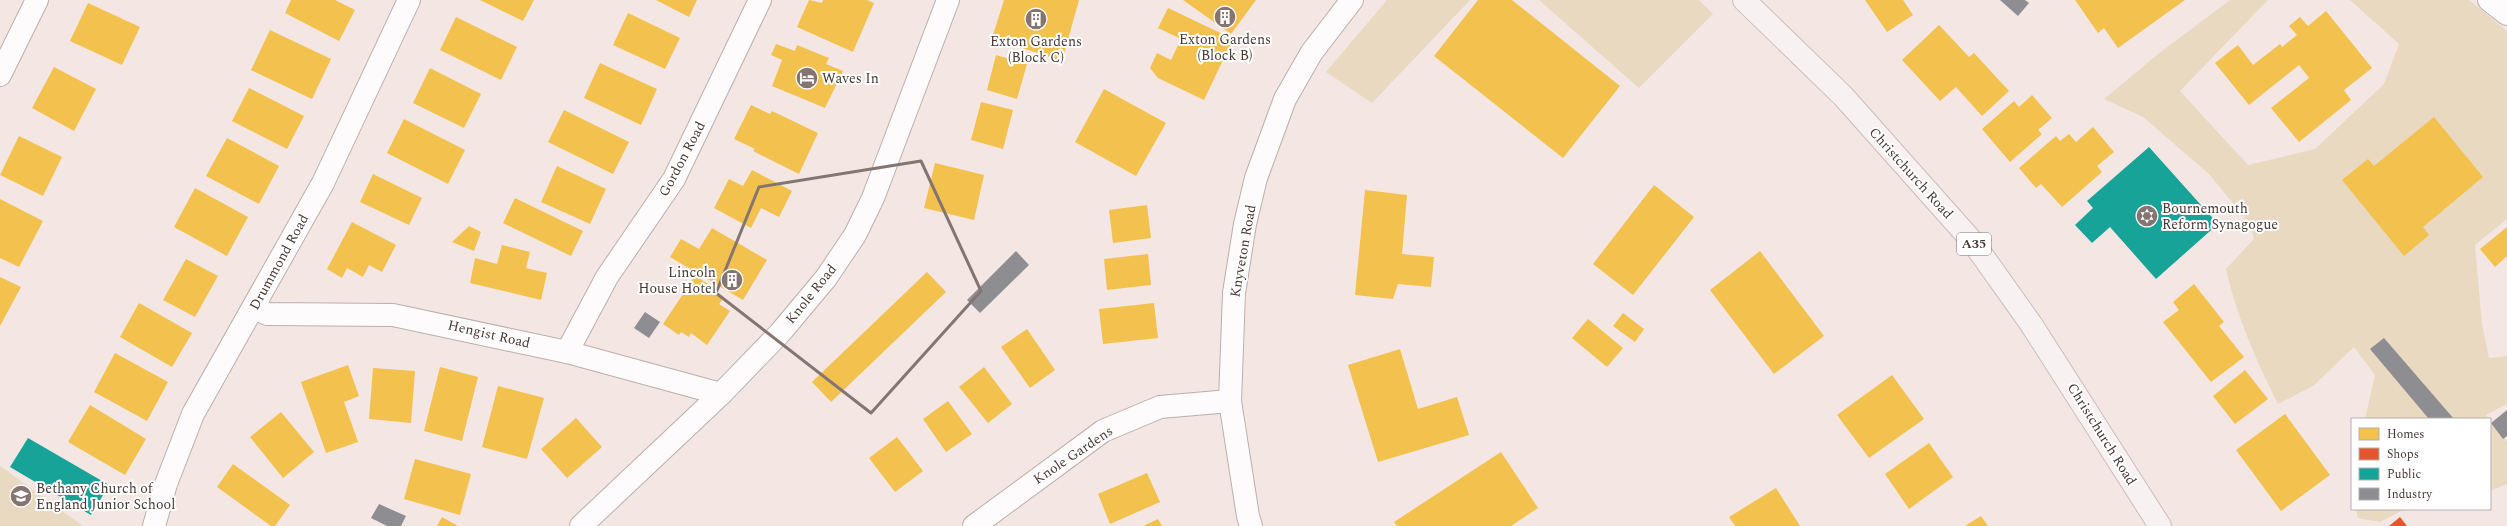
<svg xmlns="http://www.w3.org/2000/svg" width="2507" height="526" font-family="Spectral,serif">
<rect width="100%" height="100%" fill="#f4e7e3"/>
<g fill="#e8d9c0">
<path d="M1387 0H1470L1372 103 1326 72Z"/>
<path d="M1539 0H1699L1713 14 1639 88Z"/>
<path d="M2230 0H2268L2180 91 2248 165 2315 149 2384 84 2399 44 2350 0H2469L2507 31V219L2475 245 2482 324 2489 358 2507 356V404L2486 415 2489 419H2365L2375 375 2354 347 2313 386 2278 404C2257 362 2236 315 2226 269L2254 239 2250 224 2209 174 2143 117 2104 99 2158 54Z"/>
<path d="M2490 420 2507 441V484L2490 491Z"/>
<path d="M0 466 83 526H0Z"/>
<path d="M2356 509H2405L2380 522 2358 518Z"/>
</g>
<g fill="#f2c14e">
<path d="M291 0H335L355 10 339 41 285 13Z"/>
<path d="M480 0H534L523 21Z"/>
<path d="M656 0H697L689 17Z"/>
<path d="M809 0 822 3 823 0H867L874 3 853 52 797 27Z"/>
<path d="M1004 0H1079L1062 61 992 38Z"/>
<path d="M1183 0H1256L1231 34Z"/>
<path d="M1478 0H1512L1620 86 1563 158 1434 56Z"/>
<path d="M1865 0H1903L1913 15 1887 32Z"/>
<path d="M2075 0H2185L2118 48 2104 28 2098 33Z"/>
<path d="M88 3 140 27 122 65 70 41Z"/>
<path d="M1168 8 1233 39 1204 100 1158 78 1150 68 1157 53 1171 60 1181 39 1158 28Z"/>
<path d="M2326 11 2372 68 2344 90 2351 100 2299 142 2271 108 2309 78 2299 65 2249 105 2215 63 2238 45 2253 65 2280 44 2282 47 2297 35 2289 26 2300 17 2308 26Z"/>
<path d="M628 13 680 38 665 69 613 45Z"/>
<path d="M456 17 517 47 501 80 440 50Z"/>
<path d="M1939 25 1969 57 1974 53 2009 91 1982 116 1956 87 1940 101 1902 60Z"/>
<path d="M270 30 331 59 312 99 251 70Z"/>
<path d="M776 44 795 51 797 45 829 58 826 64 843 71 825 108 772 86 782 60 771 55Z"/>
<path d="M996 55 1027 64 1017 99 987 90Z"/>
<path d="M600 63 657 89 641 125 584 98Z"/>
<path d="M54 67 96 89 74 131 32 108Z"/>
<path d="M430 68 481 94 464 128 413 103Z"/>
<path d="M249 88 304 116 287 149 232 121Z"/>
<path d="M1104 89 1166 123 1136 176 1075 142Z"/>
<path d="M2032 95 2052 118 2038 130 2042 134 2010 162 1982 129 2014 101 2019 107Z"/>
<path d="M981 102 1013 110 1003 149 971 140Z"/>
<path d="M751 105 770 114 772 111 818 133 799 174 753 151 755 149 734 139Z"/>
<path d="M564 110 629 142 613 174 548 142Z"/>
<path d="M2434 117 2483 177 2423 227 2429 235 2404 256 2342 180 2368 159 2374 166Z"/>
<path d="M404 119 465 150 448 184 387 153Z"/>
<path d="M2093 127 2114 152 2097 166 2102 172 2062 207 2041 184 2036 188 2019 168 2056 136 2060 141 2069 134 2076 142Z"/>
<path d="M19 136 62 157 43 196 0 175Z"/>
<path d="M227 138 279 166 259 204 206 176Z"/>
<path d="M935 163 984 175 974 220 924 208Z"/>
<path d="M557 166 606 189 590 224 541 202Z"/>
<path d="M752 170 792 191 779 217 761 208 751 228 714 208 729 179 743 186Z"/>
<path d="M373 174 422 198 409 225 360 202Z"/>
<path d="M1654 185 1694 217 1633 295 1593 264Z"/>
<path d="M195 188 248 217 227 256 174 227Z"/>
<path d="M1365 190 1407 195 1402 254 1434 257 1431 287 1398 284 1393 299 1355 295Z"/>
<path d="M515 198 583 231 571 256 503 223Z"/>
<path d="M0 199 43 221 19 267 0 258Z"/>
<path d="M1147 205 1151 238 1113 243 1109 210Z"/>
<path d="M352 222 396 245 382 272 369 265 363 277 347 268 342 278 327 269Z"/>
<path d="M469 226 481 232 474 251 452 242Z"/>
<path d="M2507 227V256L2495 267 2480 249Z"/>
<path d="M712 228 767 260 743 300 670 257 681 239 699 249Z"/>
<path d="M502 245 530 252 526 268 547 273 541 300 470 283 475 258 497 264Z"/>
<path d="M1760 251 1824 336 1774 374 1710 290Z"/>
<path d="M1148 254 1151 285 1107 290 1104 259Z"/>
<path d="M186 259 218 276 195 317 163 300Z"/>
<path d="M927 272 946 292 831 402 812 382Z"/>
<path d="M695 276 713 287 711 290 723 299 719 304 730 311 707 345 691 333 689 337 681 332 679 335 663 324Z"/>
<path d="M0 277 21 287 0 326Z"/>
<path d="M2194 284 2224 322 2219 326 2244 357 2211 382 2163 322 2179 310 2173 302Z"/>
<path d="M139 303 192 333 172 367 120 337Z"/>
<path d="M1154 303 1158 338 1103 344 1099 309Z"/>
<path d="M1623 313 1644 329 1635 342 1613 326Z"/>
<path d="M1588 319 1623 348 1607 367 1572 338Z"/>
<path d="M1027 329 1055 370 1030 388 1001 347Z"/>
<path d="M1400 349 1418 409 1457 397 1469 435 1378 462 1348 365Z"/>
<path d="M115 353 168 382 147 421 94 392Z"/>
<path d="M348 365 359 396 344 402 358 442 326 453 301 382Z"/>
<path d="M440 367 478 377 462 441 424 431Z"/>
<path d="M984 367 1012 404 988 423 959 387Z"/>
<path d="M373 368 415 371 411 423 369 419Z"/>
<path d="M2245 370 2268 399 2235 424 2213 396Z"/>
<path d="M1892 375 1924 419 1869 458 1837 415Z"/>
<path d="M498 386 544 398 527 459 482 447Z"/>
<path d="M948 401 972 434 946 452 923 419Z"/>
<path d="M90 405 146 439 125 475 68 442Z"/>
<path d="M281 412 314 452 283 478 250 437Z"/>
<path d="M2285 414 2330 475 2281 511 2236 450Z"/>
<path d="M576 418 602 447 567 478 541 449Z"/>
<path d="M897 437 923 471 895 492 869 458Z"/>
<path d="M1929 443 1953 477 1909 509 1885 474Z"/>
<path d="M1501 452 1538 508 1511 526H1397L1394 522Z"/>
<path d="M415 459 471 474 460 515 404 499Z"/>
<path d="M233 464 290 505 275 526H271L217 487Z"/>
<path d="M1147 473 1160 502 1110 524 1098 494Z"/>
<path d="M1776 488 1800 526H1735L1729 517Z"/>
<path d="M1981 516 1988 526H1965Z"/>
<path d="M442 517 458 526H437Z"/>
<path d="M1158 519 1162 526H1143Z"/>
</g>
<path fill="#e4572e" d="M2400 517 2407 526H2389Z"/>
<g fill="#17a398">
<path d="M2149 147 2218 224 2156 279 2110 227 2092 243 2075 225 2093 208 2087 201Z"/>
<path d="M28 438 109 485 91 515 10 467Z"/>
</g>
<g fill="#8d8d92">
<path d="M2000 0H2025L2029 3 2018 16Z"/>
<path d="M1016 251 1029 265 980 313 967 300Z"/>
<path d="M645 312 660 322 649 338 634 328Z"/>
<path d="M2384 338 2454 419H2429L2370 349Z"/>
<path d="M2507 410V436L2503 439 2491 423Z"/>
<path d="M379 504 406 516 401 526H387L371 518Z"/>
</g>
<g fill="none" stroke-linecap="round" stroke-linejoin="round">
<g stroke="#bbafab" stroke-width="24">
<g id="street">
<path d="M2489 0 2507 14"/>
<path d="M0 75 37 0"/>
<path d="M254 307 267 314 393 315 567 352 721 394"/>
<path d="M567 352 607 277 674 179 760 0"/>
<path d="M154 526 166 484 193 414 323 183 409 0"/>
<path d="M581 526 721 394 780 333 826 278 855 235 873 198 948 0"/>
<path d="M974 526 1103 431 1160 407 1230 401"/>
<path d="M1251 526 1248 516 1230 401 1234 293 1245 224 1256 178 1285 99 1312 52 1352 0"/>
</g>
</g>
<g stroke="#ccbcbb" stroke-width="24">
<path id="primary" d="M1744 0 1843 96 1972 241 2031 324 2160 526"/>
</g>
<use href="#street" stroke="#fdfbfb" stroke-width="22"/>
<use href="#primary" stroke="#f8f1f1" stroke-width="22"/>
</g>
<path fill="none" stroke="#847571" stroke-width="3" stroke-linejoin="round" d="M921 161 981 291 871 413 716 293 759 187Z"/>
<defs>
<g id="building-disc" transform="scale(1.15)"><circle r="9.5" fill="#847571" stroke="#fff"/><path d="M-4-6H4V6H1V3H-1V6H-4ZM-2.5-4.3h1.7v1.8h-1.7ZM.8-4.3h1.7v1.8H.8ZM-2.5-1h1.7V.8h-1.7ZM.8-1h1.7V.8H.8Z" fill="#fff"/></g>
<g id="hotel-disc" transform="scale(1.15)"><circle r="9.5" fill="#847571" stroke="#fff"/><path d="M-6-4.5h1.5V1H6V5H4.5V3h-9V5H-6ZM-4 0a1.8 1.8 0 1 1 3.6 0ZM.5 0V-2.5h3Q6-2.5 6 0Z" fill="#fff"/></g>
<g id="synagogue-disc" transform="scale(1.15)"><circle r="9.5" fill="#847571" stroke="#fff"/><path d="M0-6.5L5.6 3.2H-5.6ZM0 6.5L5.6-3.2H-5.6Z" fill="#fff"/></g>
<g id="school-disc" transform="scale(1.15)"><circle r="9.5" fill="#847571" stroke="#fff"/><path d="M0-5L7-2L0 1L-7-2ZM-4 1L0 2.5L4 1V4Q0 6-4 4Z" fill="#fff"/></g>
</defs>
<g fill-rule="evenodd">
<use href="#building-disc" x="1225" y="17"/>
<use href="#building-disc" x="1036" y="19"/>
<use href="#hotel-disc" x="807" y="78"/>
<use href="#synagogue-disc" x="2147" y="216"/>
<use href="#building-disc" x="732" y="280"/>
<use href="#school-disc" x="21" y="496"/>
</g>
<g text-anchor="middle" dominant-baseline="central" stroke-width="4" stroke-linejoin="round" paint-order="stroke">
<rect fill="#fff" stroke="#7e7471" stroke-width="1" x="1957" y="233" width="34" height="22" rx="3"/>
<g font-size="13" font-weight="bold" fill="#473834">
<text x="1974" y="244">A35</text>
</g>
<g font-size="14" fill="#473834" stroke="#fff" text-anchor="start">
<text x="1225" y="39" text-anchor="middle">Exton Gardens<tspan x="1225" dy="16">(Block B)</tspan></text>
<text x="1036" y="41" text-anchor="middle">Exton Gardens<tspan x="1036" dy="16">(Block C)</tspan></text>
<text x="822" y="78">Waves In</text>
<text x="2162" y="208">Bournemouth<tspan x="2162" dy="16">Reform Synagogue</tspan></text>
<text x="716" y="272" text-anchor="end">Lincoln<tspan x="716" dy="16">House Hotel</tspan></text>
<text x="36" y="488">Bethany Church of<tspan x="36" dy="16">England Junior School</tspan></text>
</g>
<g font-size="14" fill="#473834" stroke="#fff">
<text transform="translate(682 159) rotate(-62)">Gordon Road</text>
<text transform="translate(1911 173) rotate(48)">Christchurch Road</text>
<text transform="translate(1243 251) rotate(-80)">Knyveton Road</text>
<text transform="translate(279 262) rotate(-61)">Drummond Road</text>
<text transform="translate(811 294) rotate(-51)">Knole Road</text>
<text transform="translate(489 334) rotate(13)">Hengist Road</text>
<text transform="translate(2102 434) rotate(58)">Christchurch Road</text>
<text transform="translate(1073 455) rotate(-34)">Knole Gardens</text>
</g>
</g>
<rect x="2351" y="418" width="140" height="92" fill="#ffffff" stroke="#b5afae"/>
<rect x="2359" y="428" width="20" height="12" fill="#f2c14e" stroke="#b5afae"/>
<text x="2387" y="438" font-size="12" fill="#473834">Homes</text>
<rect x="2359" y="448" width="20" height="12" fill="#e4572e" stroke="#b5afae"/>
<text x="2387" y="458" font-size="12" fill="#473834">Shops</text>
<rect x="2359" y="468" width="20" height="12" fill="#17a398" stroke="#b5afae"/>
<text x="2387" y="478" font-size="12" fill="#473834">Public</text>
<rect x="2359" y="488" width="20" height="12" fill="#8d8d92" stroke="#b5afae"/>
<text x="2387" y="498" font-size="12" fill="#473834">Industry</text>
</svg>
